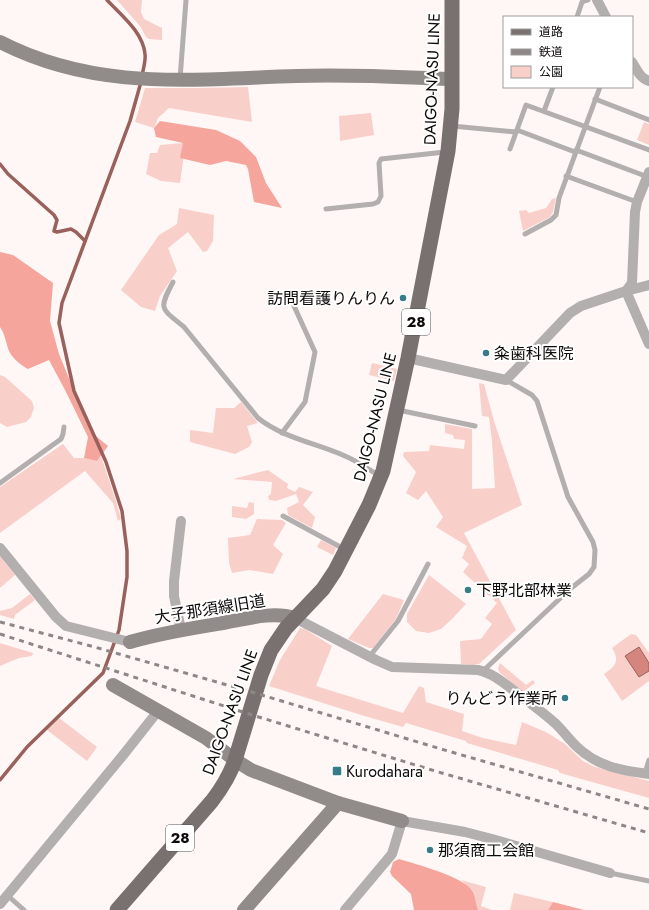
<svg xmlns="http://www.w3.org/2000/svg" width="649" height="910" font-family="Jost,'Noto Sans JP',sans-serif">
<rect width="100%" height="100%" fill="#fff7f6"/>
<g fill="#f9cfca">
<path d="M117 0H142L141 12 144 19 162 28V40L149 39 146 37 140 26Z"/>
<path d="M248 87 252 122 169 108 158 118 154 128 135 122 145 88H196Z"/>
<path d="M371 113 374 135 340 141 339 116Z"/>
<path d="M644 122 649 124V145L637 140Z"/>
<path d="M183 143 184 154 180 183 161 181 146 174 150 153H157L160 145Z"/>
<path d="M556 198 553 212 550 217 523 231 519 211 526 210 529 213 546 208 552 199Z"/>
<path d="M179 208 214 215 213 241 207 251 203 252 188 232 168 248 177 271 160 296 155 311 141 307 121 290 159 235 177 224Z"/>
<path d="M372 363 397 369 394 381 369 375Z"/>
<path d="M0 375 5 377 32 401 34 408 31 417 26 422 7 427 0 423Z"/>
<path d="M479 383 484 384 494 421 522 505 464 533 516 630 479 664 473 665 461 664 460 641 481 639 492 624 485 618 497 603 463 572 469 564 462 558 467 546 436 527 443 517 426 491 418 500 406 493 416 472 403 456 404 452 429 451 430 445 464 449 465 440 454 439 453 435 445 433V424L472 429V489L495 488 492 441 489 417 482 416Z"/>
<path d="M241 402 258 423 247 426 252 442 249 447 235 454 190 442V430L213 433 216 408H234Z"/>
<path d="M63 444 74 458H84L97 461 101 456 116 501 121 519 118 521 113 503 85 471 0 533V487Z"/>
<path d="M268 470 288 484 287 488 295 492 299 487 313 492 303 505 315 517 312 528 288 515 287 508 299 502 296 494 276 501 269 500 268 496 271 494 272 482 233 479Z"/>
<path d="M249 502 254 503V514L246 519 232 517V506L247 508Z"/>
<path d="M257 519 282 520 286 523 273 545 283 554 273 574 249 570 232 573 229 563 228 538 250 535Z"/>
<path d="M321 540 336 548 333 555 317 547Z"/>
<path d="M0 556 15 575 0 588Z"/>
<path d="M429 575 466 604 451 620 441 629 429 633 416 631 407 622V614Z"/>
<path d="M30 594 35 600 15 615 14 619 0 615V611L12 608Z"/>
<path d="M383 594 404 600 396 619 373 648H369L348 639Z"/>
<path d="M300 628 305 629 332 646 316 686 403 713 419 686 424 688 426 702 464 714 462 731 483 738 516 745 522 722 546 732 565 744 583 761 595 767 649 781V798L560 773 558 770 467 743 466 741 406 723 403 727 361 715 269 686 280 660Z"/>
<path d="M631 634 636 635 649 653V663L639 647V677L649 671V681L622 701 604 674C616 666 620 661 612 648Z"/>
<path d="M0 643 33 653 32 656 19 658 0 666Z"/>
<path d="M500 663 526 685 533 680 535 683 523 692 499 672 498 668Z"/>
<path d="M59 718 97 747 87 761 47 730Z"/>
<path d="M461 880 486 887 481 906 492 910H478L472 890Z"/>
<path d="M514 893 553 902 548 910H510Z"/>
</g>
<g fill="#f5a59c">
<path d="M160 121 216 130 240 141 256 157 266 183 282 208 254 202 248 169 246 165 226 161 210 165 180 158 183 143 156 137 154 128Z"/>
<path d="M0 252 13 255 53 283 50 321 59 354 91 432 108 446 97 461 84 458 88 437 65 390 49 360 28 369C21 365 13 359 9 351 6 343 5 334 0 327Z"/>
<path d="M399 859C415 864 466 877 473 892 475 897 476 904 478 910H414L411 894 392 876 390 872 393 862Z"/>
<path d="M553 902 584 910H548Z"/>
</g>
<path fill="#d4867e" stroke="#99615b" d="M639 647 649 663V671L639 677 625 656Z"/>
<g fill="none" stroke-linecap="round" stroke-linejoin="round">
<g stroke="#99615b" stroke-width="3.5">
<path d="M107 0C121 15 143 32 145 54 146 61 143 69 142 76"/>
<path d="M0 164 8 174 54 215 57 220 54 231 57 232 71 229 76 232 85 241"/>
<path d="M0 780 27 747 103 673 119 630 127 577V551L122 511 106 462 74 391 59 323 62 303 130 121 141 82"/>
</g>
<g stroke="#b3afae" stroke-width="5">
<path d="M577 17 582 2 588 0"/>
<path d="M180 79 186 0"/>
<path d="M595 99 649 120"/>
<path d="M544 111 553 87"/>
<path d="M452 126 516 132"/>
<path d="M517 130 575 152"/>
<path d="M510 149 526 105 649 150"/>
<path d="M576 150 648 177"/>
<path d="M566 176 637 202"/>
<path d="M326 209 373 204 378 202 381 196 379 163 381 159 445 152"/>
<path d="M525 234 551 220 556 215 559 198 600 87"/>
<path d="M173 282C158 310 161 308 184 327L258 418C283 438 316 443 345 456 357 461 368 469 380 476"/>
<path d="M398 410 475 426"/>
<path d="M282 433 305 402 315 352 294 306"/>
<path d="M0 483 61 439 63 434 64 427"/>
<path d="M283 516 344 549"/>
<path d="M369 657 398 621 428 564"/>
<path d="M483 671 570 589 589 574 594 567 595 550 593 542 568 497 537 401 532 395 506 380"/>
<path d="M645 773 649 760"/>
<path d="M610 873 649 881"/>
<path d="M7 895 24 910"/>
</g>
<g stroke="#b3afae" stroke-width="10">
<path d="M597 0 606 17"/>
<path d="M632 62C637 70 640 78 649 81"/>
<path d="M649 285 626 291 649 344"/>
<path d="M408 358 506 380 570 313 581 306 626 291 632 283 635 212 637 202 649 172"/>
<path d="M0 548 56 617 66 626 130 642"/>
<path d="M295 618 376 660 392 667 478 670C493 673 505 684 517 693 530 703 544 713 556 724 563 731 569 739 576 746 596 766 622 771 649 774"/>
<path d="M181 630 174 596V581L181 521"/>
<path d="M0 904 124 754 158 711"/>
<path d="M345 910 392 854 402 821 465 832 492 839 610 873"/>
</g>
<g stroke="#918b8a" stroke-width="14">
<path d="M0 42C97 92 193 79 297 76 348 74 400 77 452 79"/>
<path d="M130 642C160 633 192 628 223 623 246 619 272 611 295 618"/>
<path d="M113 685 206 738 235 760 251 770 338 803 402 821"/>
<path d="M244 910 338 803"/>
</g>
<path stroke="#797170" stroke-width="15" d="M117 910 212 801C222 788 230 775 235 760L261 675 271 650 286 628 323 589 335 571 369 505 383 471 408 358 448 151 452 109V0"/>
<g stroke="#8d8787" stroke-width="3" stroke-dasharray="5 5" stroke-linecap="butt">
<path d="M0 622 91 646 255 693 441 749 649 809"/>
<path d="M0 634 249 714 435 771 649 833"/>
</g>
</g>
<g fill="#377d89" stroke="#fff" stroke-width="1.5">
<circle cx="403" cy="298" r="4"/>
<circle cx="486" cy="353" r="4"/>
<circle cx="468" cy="590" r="4"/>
<circle cx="565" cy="698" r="4"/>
<rect x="332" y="766" width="10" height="10" rx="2"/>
<circle cx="430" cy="850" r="4"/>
</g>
<g text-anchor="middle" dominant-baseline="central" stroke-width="4" stroke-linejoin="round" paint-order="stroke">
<g fill="#fff" stroke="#565454" stroke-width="1">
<rect x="402" y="309" width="28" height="26" rx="3"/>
<rect x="166" y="825" width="28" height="26" rx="3"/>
</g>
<g font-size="15" font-weight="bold" fill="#0e0a0a">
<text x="416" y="322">28</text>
<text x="180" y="838">28</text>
</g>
<g font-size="16" fill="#0e0a0a" stroke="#fff">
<text transform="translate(432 79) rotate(-88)">DAIGO-NASU LINE</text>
<text transform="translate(375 417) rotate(-76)">DAIGO-NASU LINE</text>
<text transform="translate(210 609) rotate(-9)">大子那須線旧道</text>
<text transform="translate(230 712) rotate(-70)">DAIGO-NASU LINE</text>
</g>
<g font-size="16" fill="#0e0a0a" stroke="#fff" text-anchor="start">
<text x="395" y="298" text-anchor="end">訪問看護りんりん</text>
<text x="494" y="353">粂歯科医院</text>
<text x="476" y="590">下野北部林業</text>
<text x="557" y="698" text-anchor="end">りんどう作業所</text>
<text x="346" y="771">Kurodahara</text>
<text x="438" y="850">那須商工会館</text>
</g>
</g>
<rect x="503" y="16" width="130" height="72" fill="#ffffff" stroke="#9f9d9d"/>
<rect x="511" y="29" width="20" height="6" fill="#797170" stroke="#9f9d9d"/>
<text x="539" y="36" font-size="12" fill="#0e0a0a">道路</text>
<rect x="511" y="49" width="20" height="6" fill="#8d8787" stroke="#9f9d9d"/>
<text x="539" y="56" font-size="12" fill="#0e0a0a">鉄道</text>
<rect x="511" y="66" width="20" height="12" fill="#f9cfca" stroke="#9f9d9d"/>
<text x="539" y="76" font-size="12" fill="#0e0a0a">公園</text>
</svg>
